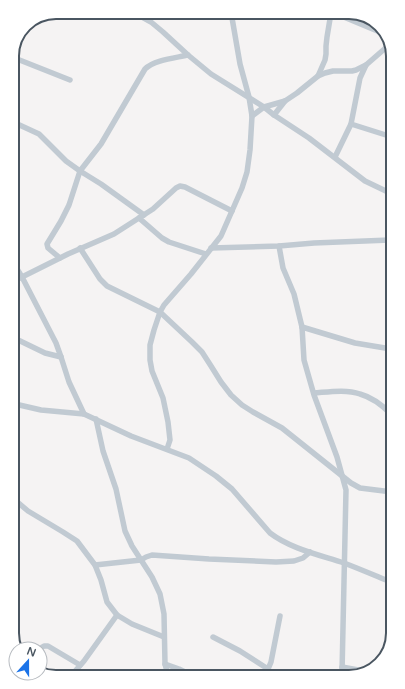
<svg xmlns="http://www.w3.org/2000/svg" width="405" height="689" font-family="'Varela Round',sans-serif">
<rect width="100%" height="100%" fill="#f5f3f3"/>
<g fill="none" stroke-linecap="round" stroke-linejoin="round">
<g stroke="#c1cad2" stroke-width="5.5">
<path d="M133 12 151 22 163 32 188 55 211 74 264 107 274 115 309 138 365 181 390 193"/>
<path d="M321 12 339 15 387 35"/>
<path d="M12 57 70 80"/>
<path d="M318 76 325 60 326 54V46L327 37 331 13"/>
<path d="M274 115 285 101"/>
<path d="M252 116 264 107 285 101 297 93 318 76 325 73 333 71H352L356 70 366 65"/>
<path d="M13 122 39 134 66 161 80 171 101 184 144 215"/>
<path d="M351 124 389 136"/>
<path d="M335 157 351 124 360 78 366 65 389 45"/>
<path d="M139 218 162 238 169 242 206 254"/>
<path d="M279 246 283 268 294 294 302 327 304 360 314 395 337 457 346 490 342 673"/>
<path d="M80 248 100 279 107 286 160 312 192 342 202 352 211 366 221 382 231 395 242 405 253 412 282 428 351 483 360 488 392 492"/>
<path d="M211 248 279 246 314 243 390 240"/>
<path d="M60 258 48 248 47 244 61 221 69 205 80 171 101 144 145 69C154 60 175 58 188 55"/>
<path d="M14 264 22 277 56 343 61 357 69 382 84 414"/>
<path d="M14 281 68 254 114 234 153 209 176 188 180 186 185 187 232 211"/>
<path d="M302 327 355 343 391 349"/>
<path d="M14 338 45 353 61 357"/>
<path d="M314 393C328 392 346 389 360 394 371 397 383 406 391 414"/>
<path d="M15 404 41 410 84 414 131 436 189 458 216 476 232 489 270 533C291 549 320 555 344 563 360 569 376 576 393 583"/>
<path d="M96 419 103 451 116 489 125 531 132 546 152 577 160 594 164 614 165 664 168 675"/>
<path d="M167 449 170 440 168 422 163 398 152 371 150 360V345L154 330 160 312 164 305 191 274 221 236 242 188 247 172 250 150 252 116 249 97 240 64 231 12"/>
<path d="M15 500 28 511 63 532 77 541 95 565 101 580 107 602 117 615 132 624 164 637"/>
<path d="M95 565 141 560 146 557 152 555 209 559 276 562 294 561 303 558 310 552"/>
<path d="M213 637 240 651 268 669"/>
<path d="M39 649 44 646H48L80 665"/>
<path d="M165 664 179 669 191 675"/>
<path d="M342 667 369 672"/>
<path d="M266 674 271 662 280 616"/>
<path d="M70 677 84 661 117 615"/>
</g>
</g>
<path d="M0 0H405V689H0ZM56 19H349A37 37 0 0 1 386 56V633A37 37 0 0 1 349 670H56A37 37 0 0 1 19 633V56A37 37 0 0 1 56 19Z" fill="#fff" fill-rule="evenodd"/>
<path fill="none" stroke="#4a5661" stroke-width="2" d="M56 19H349A37 37 0 0 1 386 56V633A37 37 0 0 1 349 670H56A37 37 0 0 1 19 633V56A37 37 0 0 1 56 19Z"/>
<g transform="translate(28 661) rotate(21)"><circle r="19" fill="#ffffff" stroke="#b7bbc0"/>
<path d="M0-3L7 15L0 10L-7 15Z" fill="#1a73e8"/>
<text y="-6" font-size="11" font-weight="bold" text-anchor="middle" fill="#4a5661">N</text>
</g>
</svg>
